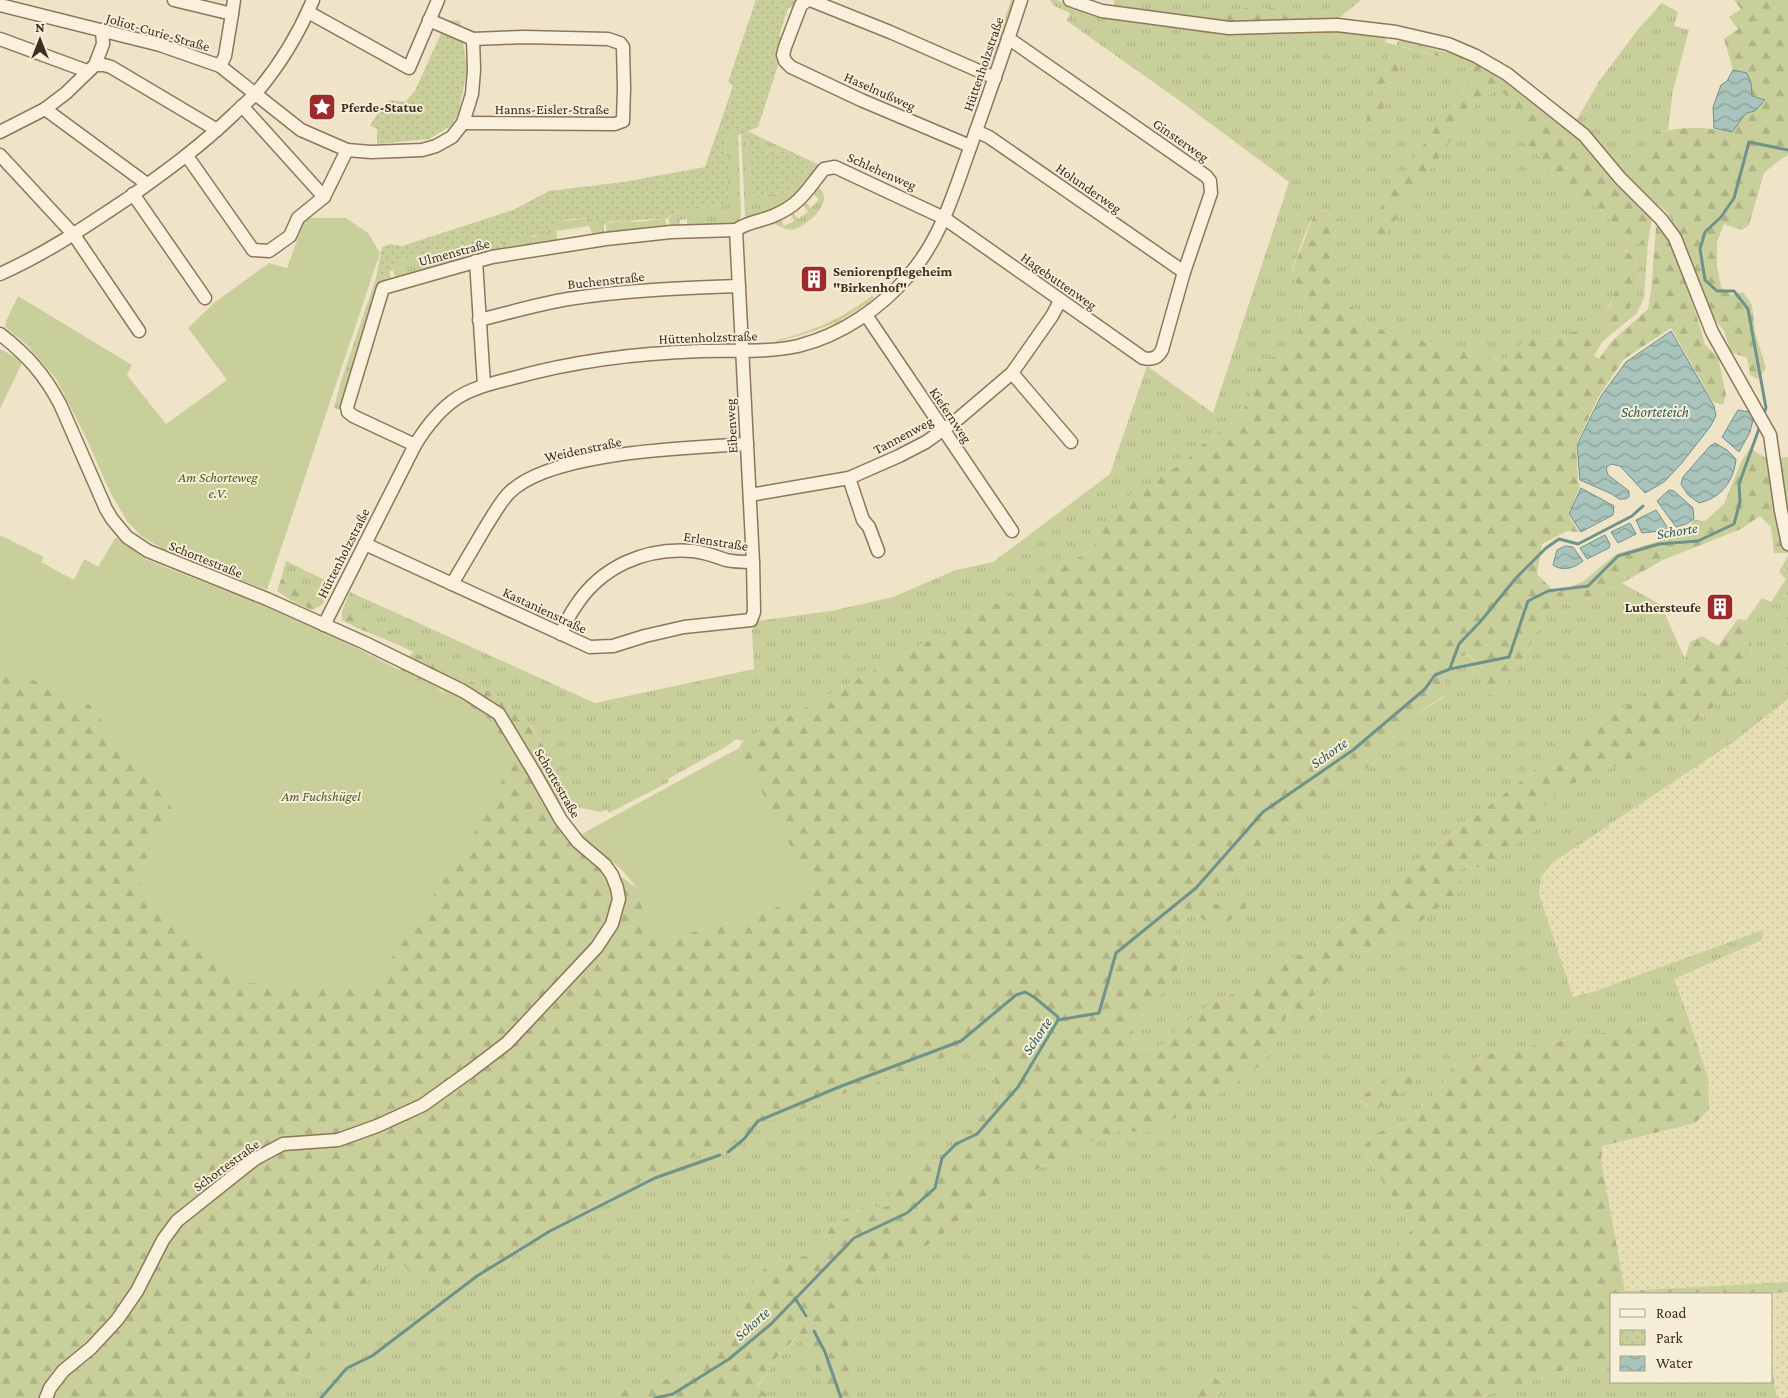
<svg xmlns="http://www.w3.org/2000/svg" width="1788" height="1398" font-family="'Crimson Pro',serif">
<defs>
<pattern id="farmland-dots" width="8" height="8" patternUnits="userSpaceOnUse" patternTransform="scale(1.25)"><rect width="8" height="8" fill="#e6deb5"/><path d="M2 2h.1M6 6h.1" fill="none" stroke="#c6bf9b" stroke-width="1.8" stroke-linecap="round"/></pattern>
<pattern id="grass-tufts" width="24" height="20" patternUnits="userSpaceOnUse" patternTransform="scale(1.25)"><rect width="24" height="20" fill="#c9cf9b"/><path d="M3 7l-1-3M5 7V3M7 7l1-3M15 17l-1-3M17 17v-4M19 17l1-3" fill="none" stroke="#aeb285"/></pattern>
<pattern id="forest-firs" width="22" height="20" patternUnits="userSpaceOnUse" patternTransform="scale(1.25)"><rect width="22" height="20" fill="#c9cf9b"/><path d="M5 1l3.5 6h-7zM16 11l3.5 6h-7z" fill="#aeb285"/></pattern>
<pattern id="park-dots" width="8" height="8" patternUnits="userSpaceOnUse" patternTransform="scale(1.25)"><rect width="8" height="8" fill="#c9cf9b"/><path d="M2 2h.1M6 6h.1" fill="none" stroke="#aeb285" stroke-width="1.8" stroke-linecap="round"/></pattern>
<pattern id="water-waves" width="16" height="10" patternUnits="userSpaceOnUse" patternTransform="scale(1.25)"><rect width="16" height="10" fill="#a9c4bc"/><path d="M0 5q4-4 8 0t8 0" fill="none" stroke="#8ba098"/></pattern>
</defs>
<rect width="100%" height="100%" fill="#f0e4c8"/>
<g fill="url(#farmland-dots)">
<path d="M1788 699V1282L1625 1292 1601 1160 1604 1146 1695 1123 1708 1078 1674 979 1762 940 1573 997 1539 894 1541 877 1552 863 1736 740Z"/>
<path d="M1788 1292V1398H1777L1772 1367 1771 1294Z"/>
</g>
<g fill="url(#grass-tufts)" fill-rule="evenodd">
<path d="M1011 0H1014L996 54 992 61 986 65 993 53Z"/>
<path d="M1050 0H1057L1093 12 1221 33 1259 34 1337 31 1384 35 1386 40 1384 42 1448 59 1477 73 1464 85 1478 101 1490 94 1496 87 1517 104 1505 128 1521 125 1528 130 1521 139 1538 154 1564 193 1599 208 1627 238 1642 245 1648 242 1644 298 1637 313 1602 342 1583 330 1553 338 1526 340 1504 362 1373 327 1360 317 1347 301 1334 293 1327 274 1338 219 1317 207 1303 239 1292 270 1296 283 1308 291 1301 307 1298 333 1289 357 1275 356 1260 361 1248 403 1231 423 1199 447 1186 461 1162 476 1100 527 1094 548 1042 579 743 741 736 739 727 746 668 779 669 782 609 813 607 810 600 812 559 803 554 799 547 781 551 777V773L540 758 544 747 531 726 524 724 505 702 490 692 450 669 394 643 397 642 387 629 370 622 365 613 342 611 350 592 595 703 754 669 752 630 757 621 831 611 893 597 956 570 993 562 1110 474 1147 366 1213 413 1289 182 1180 101 1067 21 1070 13 1054 6ZM1398 58 1399 69 1375 130 1366 128ZM1625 249 1637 260 1639 279 1629 311 1614 325 1600 322C1607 309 1615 297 1619 283 1622 268 1615 264 1625 249Z"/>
<path d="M1114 0H1361L1339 18 1330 21 1215 20 1114 5Z"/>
<path d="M1662 3 1678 12 1674 26 1689 30 1673 90 1668 130 1653 133 1649 197 1625 176 1576 121 1600 80 1639 28Z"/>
<path d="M736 128 738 129 741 217 738 221 732 223 687 227V219L680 220V228H671L668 218 680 210 725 206 728 164 725 150 727 137Z"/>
<path d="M747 132 748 156 753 197 758 198 770 194 783 193 791 186 795 180 805 172 811 161 819 165C807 188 789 206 764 214 757 216 752 218 745 216L741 134Z"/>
<path d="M759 137 788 150C778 156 759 151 759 137Z"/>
<path d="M818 187C836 200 809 224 796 229 789 231 783 228 777 225L774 221 780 217 784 226 794 221 790 212 792 211 798 219 808 212 802 203 804 201 811 208 819 199 812 193Z"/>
<path d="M590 218 600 225H604V234L593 235 589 226 556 231 558 241 503 251 502 246 504 241 527 236 534 237 557 222Z"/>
<path d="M665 219 668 228 607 234 606 224C614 220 619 223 627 222 640 222 653 220 665 219Z"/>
<path d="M439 249 443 252H453L458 263 396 280 393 270 398 262Z"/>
<path d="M389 271 392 281 344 411 334 408 341 381 376 278Z"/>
<path d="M872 296 874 298 869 302 870 305 867 307 865 305 841 320 842 323 837 325 835 323 808 333 776 342 778 340C816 330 840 319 872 296Z"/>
<path d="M1788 556V699L1736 740 1552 863 1541 877 1539 894 1573 997 1595 991 1763 930 1762 940 1674 979 1687 1014 1579 1038 1500 1051 1455 1064 1441 1086 1409 1121 1376 1133 1364 1146 1370 1162 1413 1227 1352 1311 1340 1356 1287 1398H1214L1226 1387 1210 1375 1177 1398H858L853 1381 849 1347 853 1309 866 1281 887 1258 920 1250 944 1234 981 1200 1009 1183 1091 1142 1120 1130 1146 1133 1214 1097 1258 1067 1273 1048 1287 1015 1292 1012 1322 1013 1314 1002 1313 992 1350 966 1352 954 1359 951 1366 952 1406 924 1460 869 1470 865 1537 815 1557 790 1590 776 1697 720 1743 683 1752 661 1751 632 1746 620 1762 598 1771 602 1786 579 1779 572ZM1372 1087 1373 1112 1360 1101Z"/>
<path d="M286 561 333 584 328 594 281 579Z"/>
<path d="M1622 583 1661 605 1685 659 1672 676 1575 739 1398 876 1323 940 1246 987 1208 1006 1178 1028 1168 1043 1152 1049 1136 1048 1132 1028 1174 978 1184 954 1175 933 1189 914 1200 917 1239 915 1249 905 1247 900 1229 906 1202 903 1212 888 1260 853 1311 803 1373 764 1404 722 1444 697 1445 663 1466 654 1487 671 1523 661 1546 611 1565 603 1581 602Z"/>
<path d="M969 1049 993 1072 997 1096 971 1128 936 1160 921 1161 895 1185 890 1197V1206L876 1207 869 1201 856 1212 830 1228 816 1254 770 1262 746 1290 736 1329 687 1374 606 1395 603 1398H278L384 1259 404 1265 442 1290 467 1282 546 1231 649 1177 701 1153 725 1150 760 1124Z"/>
<path d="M799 1335 830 1398H773L757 1388 777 1357Z"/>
<path d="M1612 1359V1382H1772V1367L1777 1398H1477L1597 1360Z"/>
</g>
<g fill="url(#forest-firs)">
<path d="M1734 0H1788V155L1778 161 1764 173 1749 225 1742 230 1724 224 1717 242V266L1721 287 1732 295 1743 292 1752 305 1755 332 1766 368 1758 379 1750 375 1747 358 1731 352 1724 331 1714 318 1698 286 1688 252 1678 232 1668 213 1649 197 1650 185 1635 170 1653 133C1681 127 1703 126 1732 132L1746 113 1755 111 1765 101 1752 96 1751 83 1747 73 1733 70 1724 39 1738 29 1729 17 1741 9Z"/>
<path d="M1248 7 1288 9 1295 21 1249 23 1215 20 1221 16Z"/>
<path d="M1400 40 1453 54 1472 62 1501 79 1582 143 1652 219 1648 242 1642 245 1627 238 1599 208 1564 193 1538 154 1521 139 1528 130 1521 125 1511 132 1505 128 1517 104 1496 88 1490 94 1478 101 1381 241 1374 240 1367 233 1370 224 1464 85 1476 73 1448 59 1397 45V42Z"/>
<path d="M1391 54 1398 58 1399 69 1375 130 1366 128C1367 111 1377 63 1391 54Z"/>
<path d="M1317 207 1338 219 1327 274 1334 293 1347 301 1360 317 1373 327 1504 362 1525 340 1553 338 1583 329 1602 342 1594 356 1599 359 1611 342 1648 309 1651 291 1656 227 1662 226 1675 252 1700 326 1705 345 1718 357 1726 395 1723 405 1713 402 1671 328 1624 359 1599 396 1576 445 1578 480 1580 487 1568 515 1579 532 1567 531 1542 544 1537 574 1556 593 1584 581 1616 554 1680 535 1677 529 1687 527 1694 520 1705 521 1724 504 1741 462 1750 448 1769 460 1788 457V553H1774L1771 527 1760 516 1741 529 1663 560 1622 583 1581 602 1565 603 1546 611 1523 661 1498 696 1486 694 1487 671 1467 654 1445 663 1444 696 1404 722 1373 764 1311 803 1260 853 1212 888 1203 902 1229 906 1247 900 1249 905 1239 915 1215 928 1200 917 1189 914 1175 933 1184 954 1174 978 1132 1028 1136 1048 1152 1049 1168 1043 1178 1028 1208 1006 1246 987 1323 940 1398 876 1575 739 1672 676 1685 659 1690 642 1702 636 1718 646 1738 619 1746 620 1751 632 1752 661 1743 683 1697 720 1644 755 1557 790 1537 815 1538 828 1485 869 1470 865 1460 869 1462 890 1418 923 1406 924 1366 952 1359 951 1352 954 1350 966 1313 992 1314 1002 1322 1014 1304 1024 1292 1012 1287 1015 1273 1048 1258 1067 1214 1098 1146 1133 1120 1130 1091 1142 1009 1183 981 1200 944 1234 920 1250 887 1259 866 1281 853 1309 849 1347 853 1381 858 1398H830L798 1335 777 1357 757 1387 773 1398H603L606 1395 687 1374 736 1329 746 1290 770 1262 816 1254 830 1228 856 1212 869 1201 876 1207 890 1206V1197L895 1185 921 1161 936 1160 971 1128 997 1096 993 1072 969 1049 760 1124 725 1150 701 1153 649 1177 546 1231 467 1282 442 1290 404 1266 384 1259 278 1398H0V665L89 704 173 809 137 879 459 705 442 690 414 684 399 672 401 665 413 652 450 669 490 692 505 702 524 724 530 726 544 747 540 758 551 773V777L547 781 532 761 526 762 570 842 637 888 655 941 742 920 814 893 739 748 743 741 1042 579 1094 548 1100 527 1127 497 1186 461 1199 447 1231 423 1248 403 1260 361 1275 356 1289 357 1298 333 1301 307 1308 291 1296 283 1292 271Z"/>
<path d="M1624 249 1637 260 1639 279 1629 311 1614 325 1599 322 1611 304 1619 281 1618 260Z"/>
<path d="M281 579 328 594 322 605 312 610 292 601 277 591Z"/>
<path d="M356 608 365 613 370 622 387 629 396 636 397 642 394 643 357 628 342 620V611Z"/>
<path d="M1687 1014 1708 1078 1709 1109 1695 1123 1603 1146 1601 1160 1625 1291 1788 1282V1292L1770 1294H1612V1359L1597 1360 1477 1398H1287L1340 1356 1352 1311 1413 1227 1370 1162 1364 1146 1376 1133 1409 1121 1441 1086 1455 1064 1500 1051 1579 1038Z"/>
<path d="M1406 1073 1420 1075 1413 1085 1373 1112 1360 1100 1372 1087Z"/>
<path d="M1210 1374 1226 1387 1214 1398H1177Z"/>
</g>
<g fill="url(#park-dots)">
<path d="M756 0H800L796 7 788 8 779 36 785 37 781 56 758 127 748 131 759 137C759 151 778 156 788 150L811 161 805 172 795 180 791 186 783 193 770 194 758 198 753 197 748 156 747 132 738 135V129L736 128 727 137 725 150 728 164V204L725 206 680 210 665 219 637 220 628 222 611 221 604 225H600L590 218C576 219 553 218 548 233L505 241 502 246 503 251 458 263 453 252H443L439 249 398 262 393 270 376 278 382 247 390 244 402 246 513 210 549 191 623 182 705 167 733 86 728 82Z"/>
<path d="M447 20 460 21 467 70 458 115 451 126 429 139 377 144V129L370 126 382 106 391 100 405 102 415 91Z"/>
</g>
<g fill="#c9cf9b">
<path d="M305 218H346L368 233 380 253 267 590 166 551 141 536 127 521 111 494 88 442 57 380 27 345 5 327 6 321 18 296 132 365 127 375 166 424 227 380 188 328 214 303 269 263 287 268Z"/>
<path d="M0 349 23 361 0 409Z"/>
<path d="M0 535 44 557 41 562 74 580 84 559 98 567 116 537 147 560 264 606 333 636 468 705 490 720 513 757 485 816 421 915 370 990 251 983 188 928 137 879 173 809 89 704 0 665Z"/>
<path d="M739 748 815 893 742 920 655 941 637 888 622 870 580 835Z"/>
</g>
<g fill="url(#water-waves)" stroke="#6f938a">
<path d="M1733 70 1747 73 1751 83 1752 96 1765 100 1755 111 1746 113 1732 132 1714 128 1713 107 1721 85 1727 81Z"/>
<path d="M1671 331 1714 406 1716 416 1710 427 1681 464 1664 482 1645 493 1620 466 1611 464 1606 468 1608 475 1629 491V497L1625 499H1619L1612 494 1580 480 1577 445 1601 396 1626 362Z"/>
<path d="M1738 410 1749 412 1754 416 1750 432 1739 452 1722 437Z"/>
<path d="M1715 443 1727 450 1736 459C1734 481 1721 498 1699 503L1688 495 1681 484 1683 477 1710 446Z"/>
<path d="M1581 488 1614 506 1613 515 1581 532 1569 514Z"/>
<path d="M1669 490 1674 491 1693 508 1694 519 1686 524 1676 527 1657 501Z"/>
<path d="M1656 510 1669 530 1642 533 1636 520Z"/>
<path d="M1630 523 1636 534 1618 543 1611 532Z"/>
<path d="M1605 535 1610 544 1609 548 1587 559 1580 548Z"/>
<path d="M1565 546 1573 547 1583 561C1574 568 1563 572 1553 565L1557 550Z"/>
</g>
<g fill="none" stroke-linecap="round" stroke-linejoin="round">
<g stroke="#6f938a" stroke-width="3">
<path d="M1763 416 1766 408 1748 309 1734 291H1717L1705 280 1700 249 1705 232 1721 217 1734 198 1749 142 1788 150"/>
<path d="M1450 668 1459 644 1480 622 1516 578 1546 548 1559 539 1578 544 1632 516 1643 506"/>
<path d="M728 1152 744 1139 758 1121 839 1087 961 1041 1016 995 1025 992 1034 997 1058 1017V1020"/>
<path d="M795 1298 806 1316"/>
<path d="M814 1331 825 1352 841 1398"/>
<path d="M321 1398 347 1368 372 1356 477 1276 550 1231 655 1178 720 1155"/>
<path d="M655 1398 673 1394 729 1359 771 1324 854 1238 907 1213 935 1188 942 1158 956 1144 977 1134 1018 1087 1058 1020 1099 1013 1116 953 1196 888 1263 812 1353 750 1425 689 1435 675 1450 669 1509 657 1528 601 1548 591 1588 586 1618 556 1659 544 1698 541 1734 524 1740 502 1739 484 1760 426"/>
</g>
<g stroke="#8d765c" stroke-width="15">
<g id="minor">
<path d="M174 0 232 14 225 56 220 66"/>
<path d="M808 0 801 5 785 47 783 55 785 61 791 67 861 100 970 146"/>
<path d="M810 0 890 32 995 78"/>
<path d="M1070 0 1102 11 1229 28 1337 25 1396 32 1448 44 1476 56 1507 74 1584 135 1620 178 1661 219 1675 238 1712 332 1770 435 1781 511 1788 544"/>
<path d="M0 5 160 45 220 66 301 130 347 150 371 152 422 150 436 146 452 137 463 123 472 94 474 70 473 39"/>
<path d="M308 12 409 68 438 0"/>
<path d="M232 14 234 0"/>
<path d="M429 20 473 39 524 37 608 39 620 43 623 47 624 88 623 121 615 124 463 123"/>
<path d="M0 39 87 71"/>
<path d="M95 65 103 44 102 30"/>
<path d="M242 106 324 197"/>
<path d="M45 109 147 184"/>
<path d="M976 131 989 137 1184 272"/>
<path d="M0 132 45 109 66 93 95 65H104L111 67 217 130"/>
<path d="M0 155 74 235 139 331"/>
<path d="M187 156 253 250 269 251 290 236 298 218 324 197 347 150"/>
<path d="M133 194 205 298"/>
<path d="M736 230C747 222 761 221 773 216 801 204 806 191 824 169L835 167 944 218 1143 358C1152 360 1158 358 1162 350L1184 272 1211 193 1210 181 1206 176 1008 38"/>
<path d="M476 261 484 385"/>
<path d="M0 274C47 253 85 227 127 199 165 172 201 146 234 114 241 107 249 101 256 93 279 66 299 33 313 0"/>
<path d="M866 315 1012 531"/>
<path d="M479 320C508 313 538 304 568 299 624 290 682 288 739 286"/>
<path d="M0 334C27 355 44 374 60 404L106 509 112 519 127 537 148 551 267 599 365 643 463 691 499 714 534 772 561 820 578 842 605 865 612 875 617 888 619 899 612 924 597 947 507 1043 469 1072 423 1105 377 1126 338 1140 283 1144 255 1159 177 1221 163 1240 137 1291 117 1320 91 1348 63 1371 50 1388 46 1398"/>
<path d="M1012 373 1071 442"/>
<path d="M415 445 353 416 348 412 347 407 383 288 492 257 606 239 671 232 736 230"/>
<path d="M849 478 863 520 869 527 878 551"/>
<path d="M750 495 849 478 899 456 926 442 958 419 1012 373 1052 316 1060 301"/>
<path d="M365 544 590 647 613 646 645 636 684 627 751 620 754 612 753 562 736 230"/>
<path d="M452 584C463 565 474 547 485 528 492 517 499 504 508 494 548 451 689 448 747 444"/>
<path d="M324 625 415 445C426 427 439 410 457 398 474 387 494 383 513 378 574 361 638 353 701 351 733 350 766 353 798 346 842 335 881 308 910 274 941 238 954 192 970 148 987 99 1005 50 1021 0"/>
<path d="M561 634C565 625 569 615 575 607 601 566 646 547 693 551 704 552 715 556 726 560 735 562 744 562 753 562"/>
</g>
</g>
<use href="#minor" stroke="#faf1dc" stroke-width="12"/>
</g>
<defs>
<g id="sight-square" transform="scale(1.4375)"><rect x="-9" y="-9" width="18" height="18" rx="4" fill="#9e2a2b" stroke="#f7eed8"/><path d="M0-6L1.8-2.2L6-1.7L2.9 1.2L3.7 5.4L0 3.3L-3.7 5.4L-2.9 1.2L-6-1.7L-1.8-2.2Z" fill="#fff"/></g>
<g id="building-square" transform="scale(1.4375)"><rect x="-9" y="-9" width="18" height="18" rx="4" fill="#9e2a2b" stroke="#f7eed8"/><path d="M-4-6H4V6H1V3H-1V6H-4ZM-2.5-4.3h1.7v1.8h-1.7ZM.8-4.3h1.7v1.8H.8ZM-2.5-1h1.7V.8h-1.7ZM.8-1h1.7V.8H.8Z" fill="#fff"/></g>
</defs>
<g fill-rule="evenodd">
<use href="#sight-square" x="322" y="107"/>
<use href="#building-square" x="814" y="279"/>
<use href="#building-square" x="1720" y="607"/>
</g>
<g text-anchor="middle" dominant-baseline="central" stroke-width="4" stroke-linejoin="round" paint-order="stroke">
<g font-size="14" fill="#3d2e20" stroke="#f7eed8">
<text transform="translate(158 32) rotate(16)">Joliot-Curie-Straße</text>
<text transform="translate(983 64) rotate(-71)">Hüttenholzstraße</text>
<text transform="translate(880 91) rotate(24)">Haselnußweg</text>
<text x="552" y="109">Hanns-Eisler-Straße</text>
<text transform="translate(1181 140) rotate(35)">Ginsterweg</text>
<text transform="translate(882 171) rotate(24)">Schlehenweg</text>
<text transform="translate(1089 188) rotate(35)">Holunderweg</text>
<text transform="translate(454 252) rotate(-15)">Ulmenstraße</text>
<text transform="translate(606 280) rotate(-6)">Buchenstraße</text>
<text transform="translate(1059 281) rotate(35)">Hagebuttenweg</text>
<text transform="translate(708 337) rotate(-2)">Hüttenholzstraße</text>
<text transform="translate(951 415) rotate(56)">Kiefernweg</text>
<text transform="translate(731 426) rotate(-93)">Eibenweg</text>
<text transform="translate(903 435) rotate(-28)">Tannenweg</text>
<text transform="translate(583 449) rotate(-12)">Weidenstraße</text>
<text transform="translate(716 541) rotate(9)">Erlenstraße</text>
<text transform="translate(343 553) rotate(-63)">Hüttenholzstraße</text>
<text transform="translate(206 559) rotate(22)">Schortestraße</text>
<text transform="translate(545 610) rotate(25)">Kastanienstraße</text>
<text transform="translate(558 783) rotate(60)">Schortestraße</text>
<text transform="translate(226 1165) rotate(-36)">Schortestraße</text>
</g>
<g font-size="14" font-weight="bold" fill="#3d2e20" stroke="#f7eed8" text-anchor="start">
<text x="341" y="107">Pferde-Statue</text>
<text x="833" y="271">Seniorenpflegeheim<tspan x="833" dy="16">"Birkenhof"</tspan></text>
<text x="1701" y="607" text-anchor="end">Luthersteufe</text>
</g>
<g font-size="14" font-style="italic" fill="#4d5a26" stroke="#f7eed8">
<text x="218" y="477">Am Schorteweg<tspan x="218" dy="16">e.V.</tspan></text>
<text x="321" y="796">Am Fuchshügel</text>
</g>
<g font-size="15" font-style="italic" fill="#2f5d5a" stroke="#f7eed8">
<text x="1655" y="412">Schorteteich</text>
<text transform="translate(1677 531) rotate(-9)">Schorte</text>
<text transform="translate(1329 753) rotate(-35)">Schorte</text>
<text transform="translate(1037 1036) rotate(-56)">Schorte</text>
<text transform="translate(752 1324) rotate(-42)">Schorte</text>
</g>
</g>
<rect x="1610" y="1293" width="162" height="90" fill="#f7eed8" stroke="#ada18e"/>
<rect x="1620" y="1309" width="25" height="8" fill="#faf1dc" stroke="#ada18e"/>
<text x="1656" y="1318" font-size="15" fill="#3d2e20">Road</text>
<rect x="1620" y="1330" width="25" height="15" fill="url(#park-dots)" stroke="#ada18e"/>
<text x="1656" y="1343" font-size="15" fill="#3d2e20">Park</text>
<rect x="1620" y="1356" width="25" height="15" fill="url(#water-waves)" stroke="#ada18e"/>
<text x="1656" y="1368" font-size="15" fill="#3d2e20">Water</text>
<g transform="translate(40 40)" stroke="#f7eed8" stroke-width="4" paint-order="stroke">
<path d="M0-4L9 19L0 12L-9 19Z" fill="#3d2e20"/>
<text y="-8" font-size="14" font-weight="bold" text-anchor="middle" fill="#3d2e20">N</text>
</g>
</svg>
